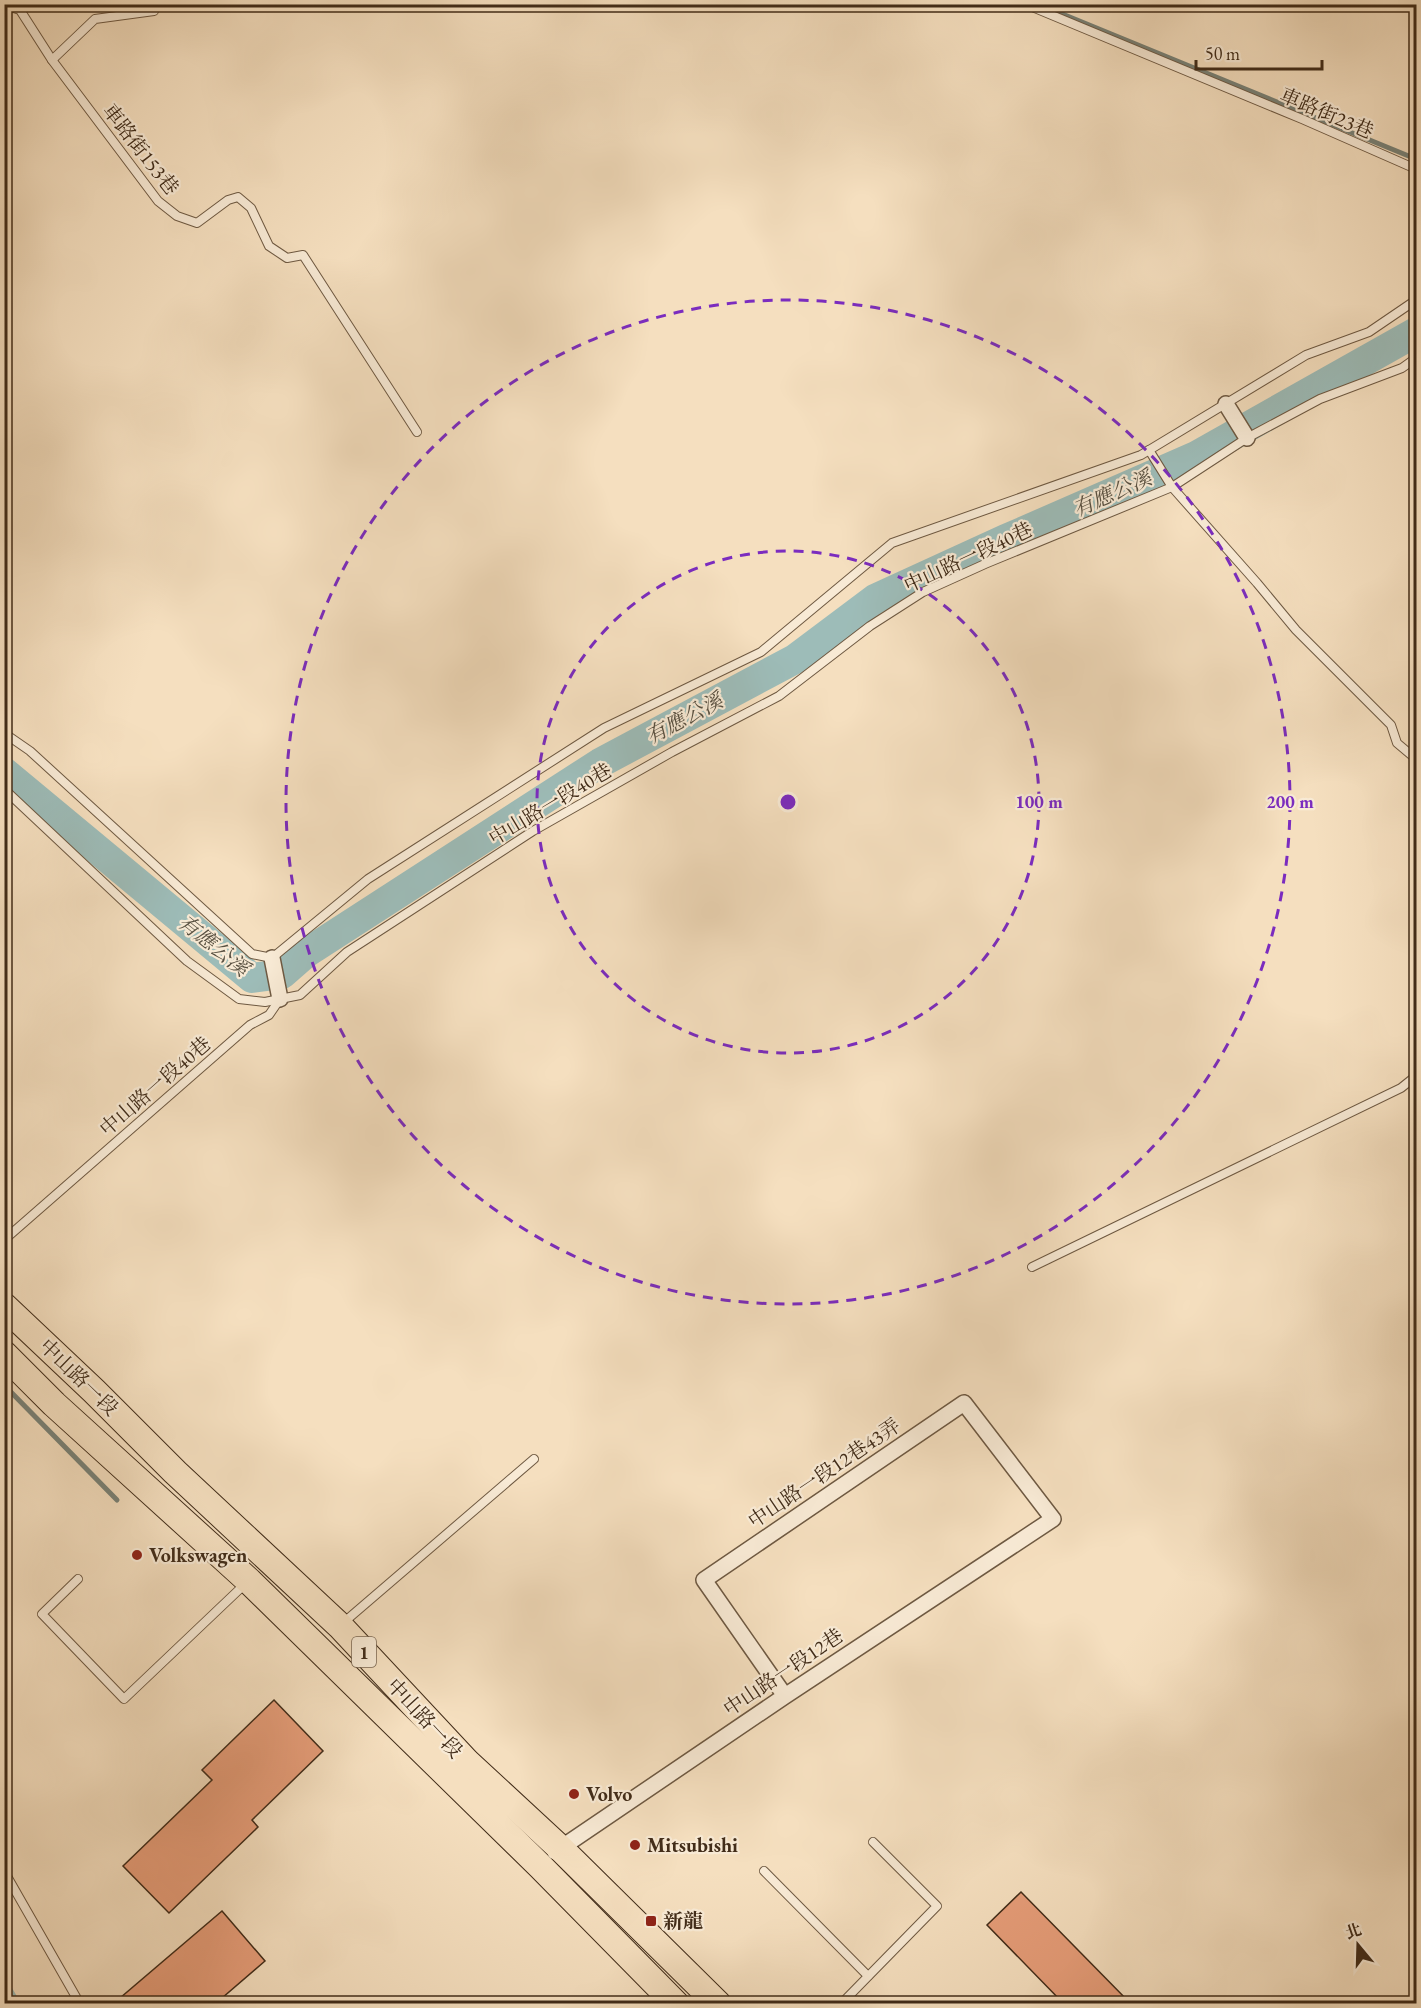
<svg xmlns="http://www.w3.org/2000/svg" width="1421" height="2008" font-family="'EB Garamond','Noto Serif TC',serif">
<rect width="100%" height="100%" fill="#f5dfbf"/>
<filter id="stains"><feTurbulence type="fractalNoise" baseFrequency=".00333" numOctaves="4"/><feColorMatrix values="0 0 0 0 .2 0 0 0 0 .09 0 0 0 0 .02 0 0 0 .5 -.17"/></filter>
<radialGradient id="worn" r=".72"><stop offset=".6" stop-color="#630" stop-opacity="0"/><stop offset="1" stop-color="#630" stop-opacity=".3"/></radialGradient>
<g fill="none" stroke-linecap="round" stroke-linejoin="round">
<g stroke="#788278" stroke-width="5">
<path d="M1038 4 1416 159"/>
<path d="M4 1385 117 1500"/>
</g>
<path stroke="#9dbcb8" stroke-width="18" d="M4 1992 11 2004"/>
<path stroke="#9dbcb8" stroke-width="30" d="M4 772 252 978 282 974 306 953 600 763 795 659 875 599 1006 539 1196 456 1416 332"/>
</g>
<g fill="#e69d79" stroke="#412c19" stroke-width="1.5">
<path d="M274 1700 323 1751 252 1820 258 1827 169 1913 123 1866 212 1780 202 1770Z"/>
<path d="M1021 1892 1131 2004H1064L987 1925Z"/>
<path d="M222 1911 265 1961 215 2004H113Z"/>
</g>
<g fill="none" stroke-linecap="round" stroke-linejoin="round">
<g stroke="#6e5942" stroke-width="10">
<g id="lane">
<path d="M1025 4 1302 119 1416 169"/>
<path d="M4 5 20 10 52 60 158 201 177 216 197 223 228 200 238 197 251 208 269 246 287 258 303 255 417 432"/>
<path d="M52 60 95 19 154 11"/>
<path d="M1149 450 1172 487 1257 583 1296 630 1391 725 1397 743 1416 759"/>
<path d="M4 733 30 751 252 954 272 958 368 879 604 728 761 652 892 543 1141 455 1306 355 1369 332 1416 300"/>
<path d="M4 789 187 961 239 999 265 1002 300 995 347 952 533 831 672 752 779 696 870 626 923 592 985 564 1172 487 1247 438 1320 399 1402 368 1416 358"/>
<path d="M4 1240 250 1025 269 1015 280 999"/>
<path d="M1032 1267 1401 1088 1416 1076"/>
<path d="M78 1579 42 1614 124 1699 245 1584"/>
<path d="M343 1623 534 1459"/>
<path d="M4 1871 80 2004"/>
<path d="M764 1871 868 1976"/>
<path d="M841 2004 937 1906 873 1842"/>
</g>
</g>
<g stroke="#6e5942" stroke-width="18">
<g id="street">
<path d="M1226 404 1247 438"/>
<path d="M272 958 280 999"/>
<path d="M555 1852 785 1696 1053 1519 964 1403 704 1580 785 1696"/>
</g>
</g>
<g stroke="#412c19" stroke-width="28">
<g id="primary">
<path d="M4 1306 94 1391 175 1472 340 1626 467 1762 560 1848 718 2004"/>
<path d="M4 1354 54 1404 249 1581 540 1866 676 2004"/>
</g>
</g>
<use href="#lane" stroke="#f8ead5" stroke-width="8"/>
<use href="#street" stroke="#f8ead5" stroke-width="15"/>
<use href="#primary" stroke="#f5dfbf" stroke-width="26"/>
</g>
<g fill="none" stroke="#7b2cbf" stroke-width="3" stroke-dasharray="10 8">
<circle cx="788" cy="802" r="251"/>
<circle cx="788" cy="802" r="502"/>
</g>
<g fill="#8f2418" stroke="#f8ead5" stroke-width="2">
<circle cx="137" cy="1555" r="6"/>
<circle cx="574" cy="1794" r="6"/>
<circle cx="635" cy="1845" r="6"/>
<rect x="645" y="1915" width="12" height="12" rx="3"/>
</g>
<g text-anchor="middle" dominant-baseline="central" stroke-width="4.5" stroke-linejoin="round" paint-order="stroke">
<rect fill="#f8ead5" stroke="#786551" stroke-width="1.5" x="352" y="1637" width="24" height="30" rx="4.5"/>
<g font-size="18" font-weight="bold" fill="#412c19">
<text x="364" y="1652">1</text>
</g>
<g font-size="20" fill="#412c19" stroke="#f8ead5">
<text transform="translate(1327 113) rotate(23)">車路街23巷</text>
<text transform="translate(141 149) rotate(52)">車路街153巷</text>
<text transform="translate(968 557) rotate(-25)">中山路一段40巷</text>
<text transform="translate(550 804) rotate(-31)">中山路一段40巷</text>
<text transform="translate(155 1086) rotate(-41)">中山路一段40巷</text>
<text transform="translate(79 1377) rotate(44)">中山路一段</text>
<text transform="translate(824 1473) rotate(-34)">中山路一段12巷43弄</text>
<text transform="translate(783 1672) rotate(-34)">中山路一段12巷</text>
<text transform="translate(425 1718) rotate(47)">中山路一段</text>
</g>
<g font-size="20" font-weight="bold" fill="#412c19" stroke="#f8ead5" text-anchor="start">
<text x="149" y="1555">Volkswagen</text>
<text x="586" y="1794">Volvo</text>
<text x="647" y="1845">Mitsubishi</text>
<text x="663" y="1921">新龍</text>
</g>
<g font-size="21" font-style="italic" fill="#585041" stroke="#f8ead5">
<text transform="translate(1112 493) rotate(-24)">有應公溪</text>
<text transform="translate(684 718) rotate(-28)">有應公溪</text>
<text transform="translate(214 945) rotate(39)">有應公溪</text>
</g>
</g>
<circle cx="788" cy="802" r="9" fill="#7b2cbf" stroke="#f8ead5" stroke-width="3"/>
<g font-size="18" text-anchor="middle" font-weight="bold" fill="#7b2cbf" stroke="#f8ead5" stroke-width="4.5" stroke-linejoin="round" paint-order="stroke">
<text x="1039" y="808">100 m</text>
<text x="1290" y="808">200 m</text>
</g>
<rect width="1421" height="2008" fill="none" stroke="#f5dfbf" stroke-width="24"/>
<rect x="6" y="6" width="1409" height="1996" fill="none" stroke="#412c19" stroke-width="3"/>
<rect x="12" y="12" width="1397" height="1984" fill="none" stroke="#412c19" stroke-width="1.5"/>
<g transform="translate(1358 1945) rotate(341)" stroke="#f8ead5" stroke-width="4.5" paint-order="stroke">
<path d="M0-4.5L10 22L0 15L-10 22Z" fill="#412c19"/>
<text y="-9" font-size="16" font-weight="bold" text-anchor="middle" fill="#412c19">北</text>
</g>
<path d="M1196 60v9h126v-9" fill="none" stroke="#412c19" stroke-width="3"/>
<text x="1205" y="60" font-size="18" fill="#412c19" stroke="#f8ead5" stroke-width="4.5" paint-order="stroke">50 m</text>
<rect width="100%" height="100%" filter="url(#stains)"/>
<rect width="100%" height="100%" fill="url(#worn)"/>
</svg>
